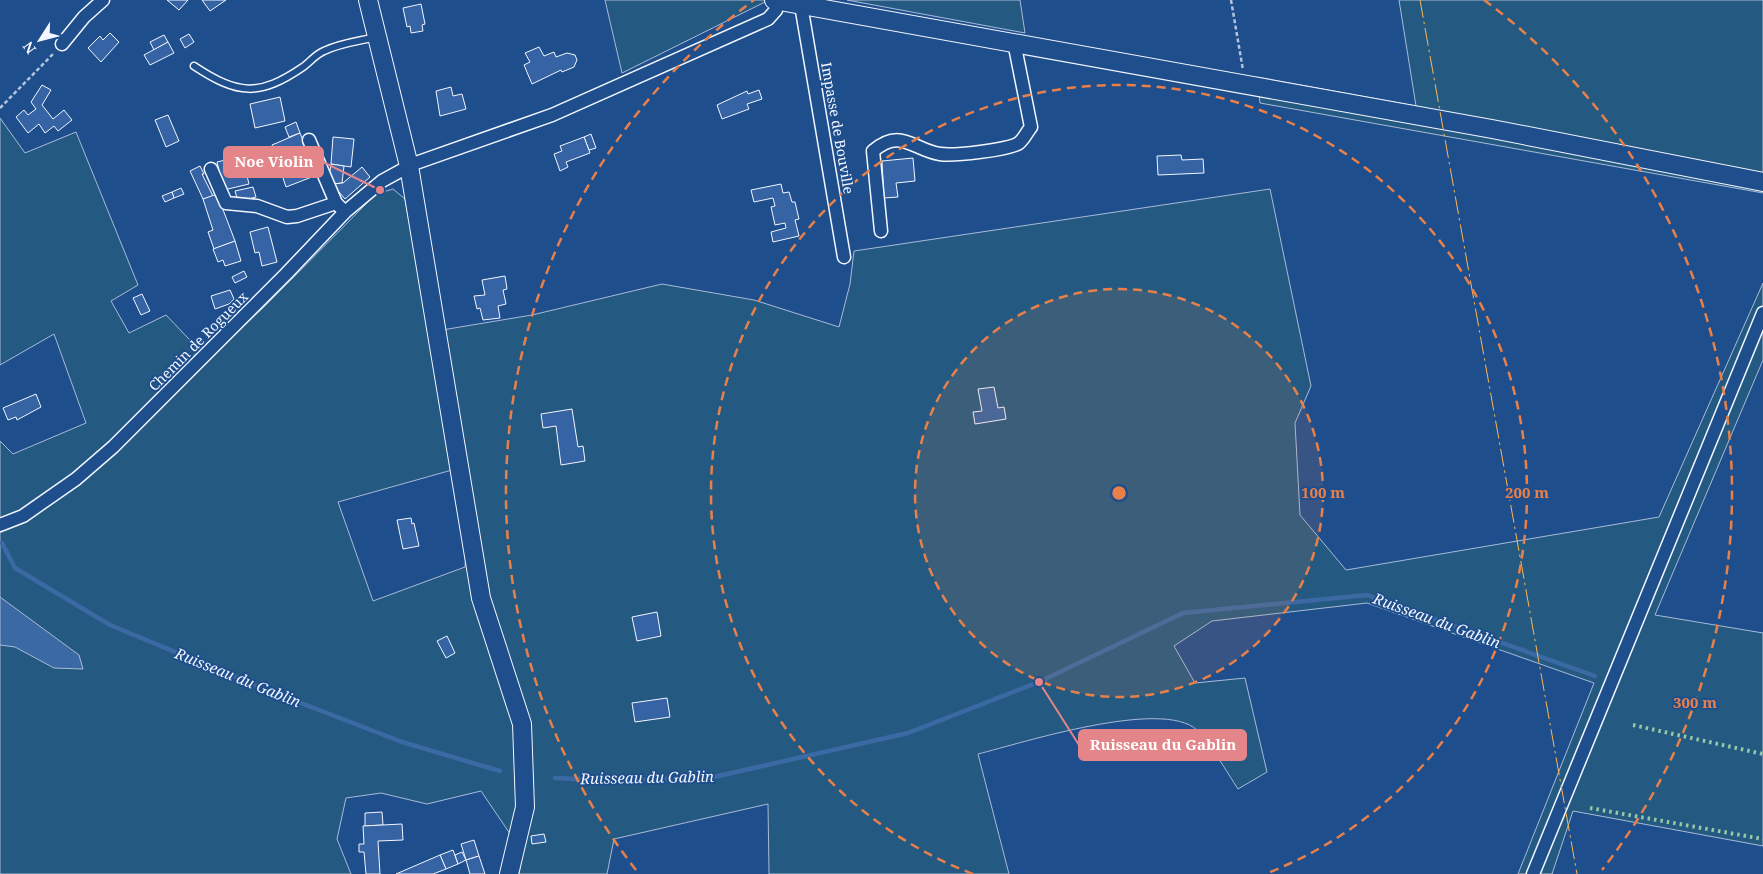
<svg xmlns="http://www.w3.org/2000/svg" width="1763" height="874" font-family="'Noto Serif',serif">
<rect width="100%" height="100%" fill="#1f4e8c"/>
<g fill="#245a82" stroke="#a8bbd7" fill-rule="evenodd">
<path d="M605 0H769L622 73Z"/>
<path d="M847 0H1020L1025 33Z"/>
<path d="M1399 0H1763V193L1260 103 1257 77 1416 106Z"/>
<path d="M0 118 25 153 76 132 138 285 111 301 129 333 166 315 208 359 263 308 364 206 376 194 393 189 405 199 430 332 532 315 662 284 754 300 839 327 850 284 854 251 1270 189 1311 386 1295 423 1300 515 1346 570 1659 517 1763 283V360L1655 615 1763 633V846L1573 811 1552 874H1518L1594 683 1367 603 1212 621 1174 646 1195 683 1245 678 1267 772 1238 789C1228 774 1209 741 1197 730 1162 698 1022 743 978 754L1009 874H769L768 804 614 839 607 874H519L523 853 481 791 427 804 381 793 346 798 337 839 351 874H0V441L13 454 86 423 54 334 0 365ZM452 470 466 552 465 567 373 601 338 502Z"/>
</g>
<path fill="#3b69a3" stroke="#a8bbd7" d="M0 597 79 655 83 669 54 668 15 647 0 645Z"/>
<g fill="none" stroke-linecap="round" stroke-linejoin="round">
<g stroke="#3b69a3" stroke-width="4.5">
<path d="M2 543 15 568 110 625 262 688 402 742 500 771"/>
<path d="M555 778 617 781 714 777 908 733 1039 682 1183 613 1367 595 1595 676"/>
</g>
</g>
<g fill="#3563a3" stroke="#f2f6ff">
<path d="M167 0H188L179 10Z"/>
<path d="M202 0H226L210 11Z"/>
<path d="M421 4 425 24 422 25 423 31 411 33 410 26 407 27 403 8Z"/>
<path d="M110 33 119 42 101 62 88 48 100 36 103 40Z"/>
<path d="M189 34 194 42 185 48 180 39Z"/>
<path d="M164 35 168 42 154 50 150 42Z"/>
<path d="M168 42 174 53 150 65 144 55Z"/>
<path d="M539 47 544 56 554 52 556 57 567 53 575 55 577 60 574 67 562 72 561 70 532 84 524 65 530 62 525 53Z"/>
<path d="M42 85 51 90 42 105 53 119 64 110 72 120 58 131 54 126 45 133 39 124 28 133 16 117 24 110 28 115 36 109 31 102Z"/>
<path d="M451 87 453 96 462 94 466 109 440 116 436 91Z"/>
<path d="M759 90 762 99 747 104 749 109 722 119 717 105 747 91 748 94Z"/>
<path d="M280 97 285 121 255 128 250 104Z"/>
<path d="M168 115 179 141 166 147 155 120Z"/>
<path d="M296 122 300 133 289 137 285 127Z"/>
<path d="M300 133 317 175 286 187 272 145Z"/>
<path d="M591 134 596 148 589 150 584 137Z"/>
<path d="M333 137 354 139 351 167 331 164Z"/>
<path d="M584 137 590 153 566 162 568 167 560 171 554 154 562 151 560 146Z"/>
<path d="M1181 155 1182 160 1203 159 1204 173 1158 175 1157 156Z"/>
<path d="M242 156 249 184 224 190 217 162Z"/>
<path d="M913 158 915 181 896 183 898 197 884 198 882 161Z"/>
<path d="M331 164 344 166 342 183 332 184 329 178Z"/>
<path d="M200 166 204 174H202L213 196 203 199 190 171Z"/>
<path d="M362 167 370 177 345 199 332 184 343 183Z"/>
<path d="M781 184 783 193 789 192 792 202H795L799 219 795 220 799 236 773 242 771 232 786 228 785 223 775 225 771 207 775 206 773 198 754 202 751 190Z"/>
<path d="M253 187 256 197 238 202 235 191Z"/>
<path d="M181 188 184 194 174 198 172 192Z"/>
<path d="M172 192 174 198 165 202 162 196Z"/>
<path d="M217 194 235 241 214 249 208 232 213 230 203 199Z"/>
<path d="M268 227 277 262 262 266 259 252 255 253 250 232Z"/>
<path d="M235 241 241 261 225 266 223 260 218 262 213 249Z"/>
<path d="M244 271 247 277 235 283 232 277Z"/>
<path d="M505 276 507 289 503 290 506 304 498 306 500 318 483 320 480 308 477 309 474 296 485 295 482 280Z"/>
<path d="M230 290 234 299 229 304 215 309 211 296Z"/>
<path d="M142 294 150 311 141 315 133 298Z"/>
<path d="M994 387 998 408 1004 407 1006 419 975 424 973 412 982 411 978 389Z"/>
<path d="M36 394 41 407 17 420 16 417 8 420 3 408Z"/>
<path d="M572 409 578 447 583 446 585 461 561 465 556 426 543 428 541 414Z"/>
<path d="M411 518 412 524 414 523 419 546 403 549 397 520Z"/>
<path d="M657 612 661 636 637 641 632 617Z"/>
<path d="M447 636 455 653 446 658 437 641Z"/>
<path d="M667 698 670 717 635 722 632 703Z"/>
<path d="M382 812 383 825 365 826V813Z"/>
<path d="M402 824 403 840 378 841 380 874H366L364 852H359V844H364L363 826Z"/>
<path d="M544 834 546 842 532 844 531 836Z"/>
<path d="M474 840 479 856 466 860 461 844Z"/>
<path d="M453 850 458 864 446 869 440 855Z"/>
<path d="M462 852 466 860 458 864 455 855Z"/>
<path d="M440 855 446 869 433 874H396Z"/>
<path d="M479 856 485 874H470L466 860Z"/>
</g>
<g fill="none" stroke-linecap="round" stroke-linejoin="round">
<g stroke="#f2f6ff" stroke-width="9">
<path id="lane" d="M194 66C238 95 259 97 303 67 310 62 316 54 324 51 340 43 360 41 376 37"/>
</g>
<g stroke="#f2f6ff" stroke-width="15">
<g id="street">
<path d="M801 5 844 257"/>
<path d="M62 44 84 17 103 0"/>
<path d="M309 140 336 203 341 208"/>
<path d="M211 169 226 203 257 206 287 217 297 216 336 203"/>
<path d="M881 231 873 151C901 127 913 150 940 154 953 156 1009 150 1019 143 1024 139 1027 132 1031 127L1014 42"/>
<path d="M0 525 23 516 76 479 113 447 286 274 345 212 382 181 413 164 552 115 768 19 776 10 778 1"/>
<path d="M1533 874 1763 313"/>
</g>
</g>
<g stroke="#f2f6ff" stroke-width="20">
<g id="secondary">
<path d="M368 0 409 166 481 598 522 724 525 807 509 874"/>
<path d="M774 0 1492 129 1763 182"/>
</g>
</g>
<g stroke="#b3c4dc" stroke-width="2.5" stroke-dasharray="4 2.5" stroke-linecap="butt">
<path d="M1231 0 1243 70"/>
<path d="M0 108 54 53"/>
</g>
<use href="#lane" stroke="#1f4e8c" stroke-width="6"/>
<use href="#street" stroke="#1f4e8c" stroke-width="12"/>
<use href="#secondary" stroke="#1f4e8c" stroke-width="18"/>
<g stroke="#97c8a6" stroke-width="4" stroke-dasharray="2.5 4" stroke-linecap="butt">
<path d="M1633 725 1763 754"/>
<path d="M1590 808 1763 839"/>
</g>
<path stroke="#ffb74d" stroke-width="1" stroke-dasharray="18 4 2.5 4" stroke-linecap="butt" d="M1420 0 1577 874"/>
</g>
<circle cx="1119" cy="493" r="204" fill="#ea8049" fill-opacity=".12"/>
<g fill="none" stroke="#ea8049" stroke-width="2.5" stroke-dasharray="9 6">
<circle cx="1119" cy="493" r="204"/>
<path d="M973 874A408 408 0 1 1 1265 874"/>
<path d="M636 870A613 613 0 0 1 754 0M1484 0A613 613 0 0 1 1602 870"/>
</g>
<g text-anchor="middle" dominant-baseline="central" stroke-width="4" stroke-linejoin="round" paint-order="stroke">
<g font-size="14" fill="#f2f6ff" stroke="#1f4e8c">
<text transform="translate(838 128) rotate(80)">Impasse de Bouville</text>
<text transform="translate(198 341) rotate(-45)">Chemin de Rogueux</text>
</g>
<g font-size="15" font-style="italic" fill="#f2f6ff" stroke="#1f4e8c">
<text transform="translate(1437 620) rotate(20)">Ruisseau du Gablin</text>
<text transform="translate(238 677) rotate(22)">Ruisseau du Gablin</text>
<text transform="translate(647 777) rotate(-1)">Ruisseau du Gablin</text>
</g>
</g>
<circle cx="1119" cy="493" r="8" fill="#ea8049" stroke="#1f4e8c" stroke-width="2.5"/>
<g font-size="15" text-anchor="middle" font-weight="bold" fill="#ea8049" stroke="#1f4e8c" stroke-width="4" stroke-linejoin="round" paint-order="stroke">
<text x="1323" y="498">100 m</text>
<text x="1527" y="498">200 m</text>
<text x="1695" y="708">300 m</text>
</g>
<path fill="none" stroke="#e38589" stroke-width="2" d="M380 190L323 162M1039 682L1079 745"/>
<g fill="#e38589" stroke="#1f4e8c" stroke-width="2">
<circle cx="380" cy="190" r="5"/>
<circle cx="1039" cy="682" r="5"/>
</g>
<g fill="#e38589" stroke="#e38589" stroke-width="2">
<rect x="224" y="147" width="99" height="30" rx="5"/>
<rect x="1079" y="730" width="167" height="30" rx="5"/>
</g>
<g font-size="15" text-anchor="middle" font-weight="bold" fill="#fff">
<text x="274" y="167">Noe Violin</text>
<text x="1163" y="750">Ruisseau du Gablin</text>
</g>
<g transform="translate(40 40) rotate(234)" stroke="#1f4e8c" stroke-width="4" paint-order="stroke">
<path d="M0-4L9 19L0 12L-9 19Z" fill="#f2f6ff"/>
<text y="-8" font-size="14" font-weight="bold" text-anchor="middle" fill="#f2f6ff">N</text>
</g>
</svg>
